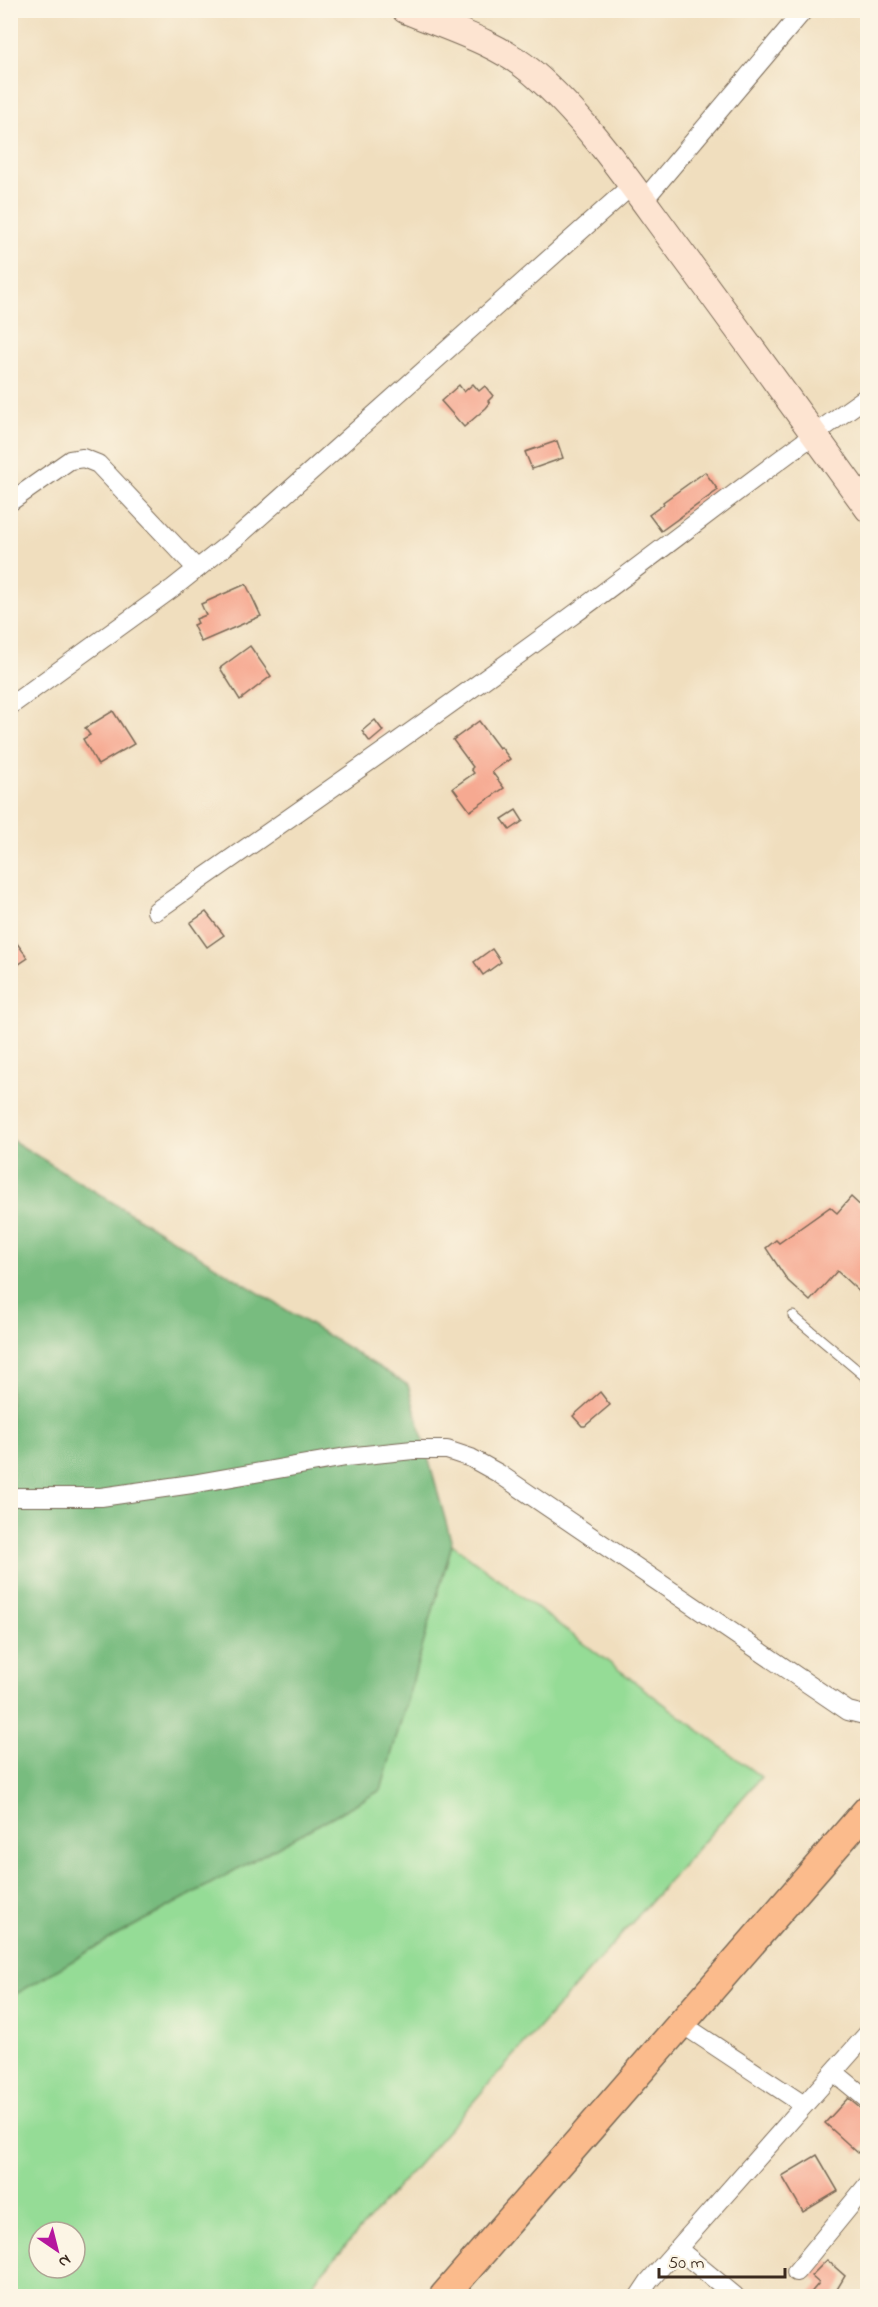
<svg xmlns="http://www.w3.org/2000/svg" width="878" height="2307" font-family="'Indie Flower',sans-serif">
<rect width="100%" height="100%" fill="#fcf5e5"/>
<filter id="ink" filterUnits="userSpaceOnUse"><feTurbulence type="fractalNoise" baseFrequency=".0167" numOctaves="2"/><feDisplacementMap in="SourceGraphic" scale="12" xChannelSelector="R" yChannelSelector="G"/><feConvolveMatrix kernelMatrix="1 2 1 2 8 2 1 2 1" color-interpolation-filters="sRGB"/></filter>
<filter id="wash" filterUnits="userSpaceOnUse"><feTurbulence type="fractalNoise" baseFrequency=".008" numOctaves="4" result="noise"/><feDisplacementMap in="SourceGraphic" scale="24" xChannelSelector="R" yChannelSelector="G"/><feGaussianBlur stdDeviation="1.35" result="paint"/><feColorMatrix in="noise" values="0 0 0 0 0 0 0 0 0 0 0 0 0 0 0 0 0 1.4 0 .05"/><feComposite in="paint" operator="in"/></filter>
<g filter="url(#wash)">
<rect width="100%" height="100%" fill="#f0debe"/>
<path fill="#95dc96" stroke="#68835a" stroke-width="1.5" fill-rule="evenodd" d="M452 1544 761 1777 301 2296H11L10 1997 108 1940 381 1790ZM39 2232H75V2268H39Z"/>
<path fill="#78bc7f" stroke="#5a734e" stroke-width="1.5" d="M10 1139 408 1385 452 1544 381 1790 108 1940 11 1997Z"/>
<g id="blocks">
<g fill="#f6a991">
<path d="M473 384 479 391 485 386 493 396 488 401 490 403 486 408 464 427 441 401 459 385 464 392Z"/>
<path d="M557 441 563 458 532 469 525 452Z"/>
<path d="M705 472 718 490 661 531 649 515 664 504 663 502Z"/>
<path d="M246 584 261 616 201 642 193 625 198 623 196 619 206 615 201 604Z"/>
<path d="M250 646 271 676 240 700 220 668Z"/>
<path d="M113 711 134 744 98 765 83 739 90 735 85 728Z"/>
<path d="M375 720 383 731 370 742 362 731Z"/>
<path d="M479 721 499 748 501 747 510 759 492 772 504 788 470 811 453 788 474 773 471 769 473 767 453 740Z"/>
<path d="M516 810 523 821 510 830 502 819Z"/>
<path d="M206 912 224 935 207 947 190 923Z"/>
<path d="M10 934 28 958 10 970Z"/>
<path d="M492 949 501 962 483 975 474 962Z"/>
<path d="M851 1197 867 1212V1299L837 1271 810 1301 788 1281 766 1248 776 1240 779 1243 830 1207 837 1213Z"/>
<path d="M600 1392 610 1405 585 1426H582L573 1416Z"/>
<path d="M848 2098 867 2114V2142L858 2153 825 2123Z"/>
<path d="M817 2155 838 2191 803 2212 782 2176Z"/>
<path d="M827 2260 845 2276 833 2296H808L819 2283 811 2276Z"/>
</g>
</g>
</g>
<g filter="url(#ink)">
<use href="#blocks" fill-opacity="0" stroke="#7a6956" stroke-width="1.5"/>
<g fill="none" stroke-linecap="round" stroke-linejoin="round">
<g stroke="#7a6956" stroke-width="11">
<path id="lane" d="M793 1316 868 1379"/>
</g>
<g stroke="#7a6956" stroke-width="20">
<g id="street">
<path d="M643 201 804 10"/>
<path d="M10 502 70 460 83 458 98 464 197 569"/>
<path d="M10 706 173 588 236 538 631 186"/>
<path d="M156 911C294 815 433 718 569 618 669 545 766 467 868 396"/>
<path d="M10 1497H101L192 1484 346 1457 413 1450H447L471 1458 498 1473 848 1711 868 1716"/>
<path d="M682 2024 804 2105"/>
<path d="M834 2072 868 2100"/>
<path d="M678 2249 735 2296"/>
<path d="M796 2272 868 2184"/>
<path d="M639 2296 649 2281 868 2033"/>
</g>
</g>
<g stroke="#7a6956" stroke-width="28">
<path id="secondary" d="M405 10C448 28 496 42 532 72 586 118 630 183 672 240 738 329 803 419 868 509"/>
</g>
<g stroke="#7a6956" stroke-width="31">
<path id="primary" d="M444 2296 868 1809"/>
</g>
<use href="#lane" stroke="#fff" stroke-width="9"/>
<use href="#street" stroke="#fff" stroke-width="18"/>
<use href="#secondary" stroke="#fde4d1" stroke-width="26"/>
<use href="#primary" stroke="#fbbb8c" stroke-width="28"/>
</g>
</g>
<rect width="878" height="2307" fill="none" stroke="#fcf5e5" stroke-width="36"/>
<g transform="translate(57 2250) rotate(145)"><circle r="28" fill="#fcf5e5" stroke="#afa495" stroke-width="1.5"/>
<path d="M0-4.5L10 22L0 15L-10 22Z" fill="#b5179e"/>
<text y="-9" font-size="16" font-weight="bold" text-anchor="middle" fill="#3b2a1e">N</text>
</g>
<path d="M659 2268v9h126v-9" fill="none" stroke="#3b2a1e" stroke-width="3"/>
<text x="668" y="2268" font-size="18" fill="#3b2a1e" stroke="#fcf5e5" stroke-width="4.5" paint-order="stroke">50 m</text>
</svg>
